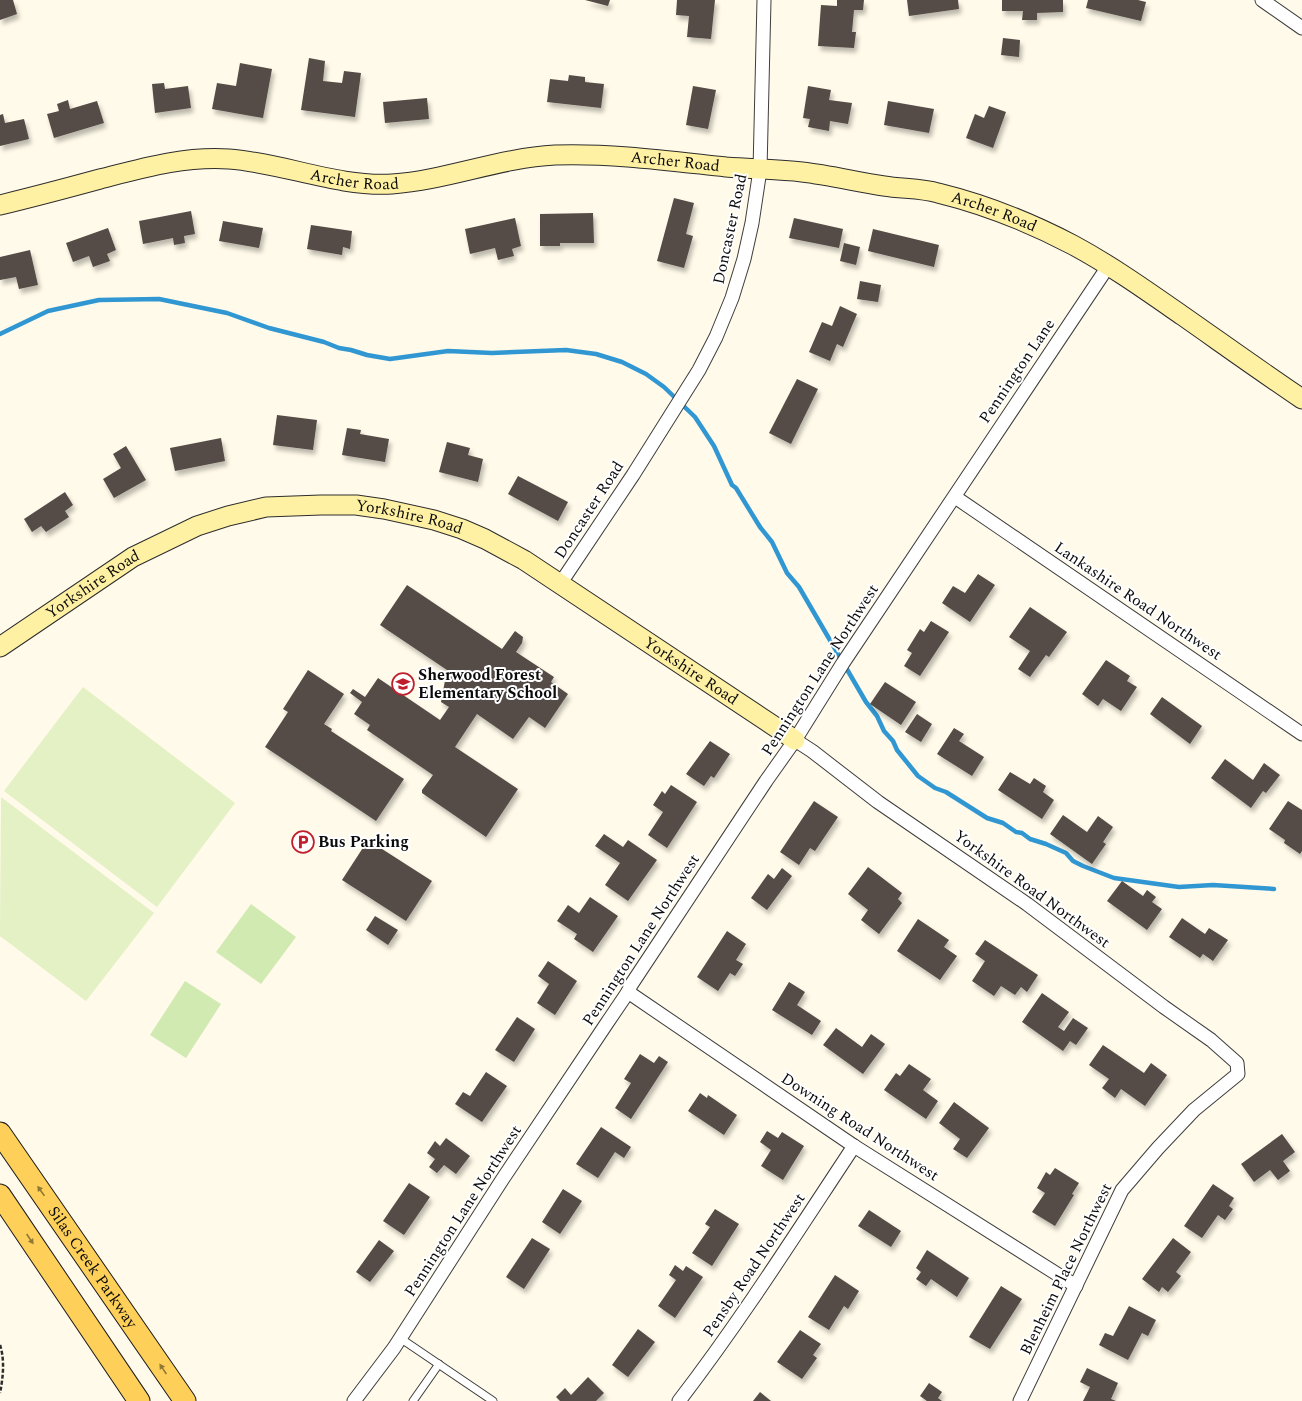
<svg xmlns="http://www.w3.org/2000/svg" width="1302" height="1401" font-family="Spectral,serif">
<defs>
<filter id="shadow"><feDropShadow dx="2.5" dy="4.5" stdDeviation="2" flood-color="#0004"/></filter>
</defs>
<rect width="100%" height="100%" fill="#fffae9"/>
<g fill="#d1eab2">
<path d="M251 904 296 937 261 984 216 952Z"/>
<path d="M185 981 221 1004 186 1058 150 1035Z"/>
</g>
<g fill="#e3f1c4">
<path d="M83 687 235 803 157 907 4 791Z"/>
<path d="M1 797 154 913 86 1001 0 936Z"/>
</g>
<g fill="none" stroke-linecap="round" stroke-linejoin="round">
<path stroke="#3097d2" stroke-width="4.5" d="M0 334 48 311 99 300 159 299 227 313 269 328 324 342 339 348 351 350 367 355 390 359 448 351 492 353 566 350 596 354 622 362 646 374 664 387 695 417 714 446 732 485 736 488 760 527 772 542 787 573 799 587 866 702 877 716 884 731 893 741 897 750 918 776 935 788 946 792 987 818 1003 823 1016 832 1022 833 1030 839 1046 844 1066 853 1073 861 1083 866 1114 878 1179 887 1213 885 1274 889"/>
</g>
<g fill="#544b47" filter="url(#shadow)">
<path d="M0 0H13L17 14 0 20Z"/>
<path d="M585 0H610L608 6Z"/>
<path d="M677 0H715L711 39 687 37 689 16 676 15Z"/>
<path d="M837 0H864L863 10H854L852 32H856L854 48 818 46 821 5 837 6Z"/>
<path d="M907 0H958L959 9 909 16Z"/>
<path d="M1002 0H1063V12L1037 13V20H1022L1023 11H1002Z"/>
<path d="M1088 0H1138L1146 2 1141 21 1086 8Z"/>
<path d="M1003 38 1020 40 1019 57 1001 55Z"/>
<path d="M309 58 325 61 323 81 342 83 344 71 361 73 355 117 301 110Z"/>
<path d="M240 63 272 69 263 118 212 109 217 83 236 86Z"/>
<path d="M569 75 585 77V82L604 84 601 108 547 102 550 79 568 81Z"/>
<path d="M164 83 165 89 188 86 191 108 155 113 152 84Z"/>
<path d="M693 86 716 90 708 129 686 125Z"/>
<path d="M808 86 831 90 829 100 852 103 848 124 830 121 829 131 808 127 810 119 803 118Z"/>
<path d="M427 98 429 119 385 123 383 102Z"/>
<path d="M68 100 70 109 97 101 104 123 54 138 47 114 59 111 57 104Z"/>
<path d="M888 101 934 109 929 133 884 125Z"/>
<path d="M989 106 1006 112 993 148 966 138 975 114 984 118Z"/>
<path d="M3 114 5 123 24 119 29 139 0 146V115Z"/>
<path d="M674 198 694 203 686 234 693 236 684 268 657 261Z"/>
<path d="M191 211 195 234 184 236 185 243 174 245 173 238 143 244 139 221Z"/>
<path d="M593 213 594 243H560V246H540V214Z"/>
<path d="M515 218 521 246 512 249 514 256 498 260 495 248 470 254 465 229Z"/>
<path d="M794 218 843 229 839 248 789 238Z"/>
<path d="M223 221 263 228 259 248 219 241Z"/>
<path d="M311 225 352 231 350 249 343 247 342 255 307 249Z"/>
<path d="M108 228 116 250 107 254 110 261 93 267 89 256 73 262 66 243Z"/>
<path d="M873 229 939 245 934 267 868 251Z"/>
<path d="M844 243 860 247 856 265 840 261Z"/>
<path d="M30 250 38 285 19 289 16 277 0 280V257Z"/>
<path d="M860 281 881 285 878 302 857 299Z"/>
<path d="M840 306 857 314 843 347 837 344 830 361 809 352 822 322 832 326Z"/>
<path d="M797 379 818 389 791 444 769 433Z"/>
<path d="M277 415 317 420 313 450 273 445Z"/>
<path d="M347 428 361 430 360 434 389 439 385 462 342 455Z"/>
<path d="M221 438 225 461 175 471 170 448Z"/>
<path d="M447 442 470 448 468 455 483 459 478 482 439 472Z"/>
<path d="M126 446 146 480 114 498 103 479 121 468 113 454Z"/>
<path d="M518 476 568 502 558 521 508 494Z"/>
<path d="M65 492 73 505 65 511 69 517 46 532 41 526 32 532 24 519Z"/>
<path d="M978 574 995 585 970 622 942 603 953 586 965 593Z"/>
<path d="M407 585 502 649 515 631 523 637 522 643 516 652 554 677 551 682 568 694 545 728 529 717 513 739 477 714 455 747 518 789 486 837 422 793V790L433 775 367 730 370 725 354 714 362 702 350 693 353 689 365 697 378 678 440 720 449 707 441 702 447 670 380 625Z"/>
<path d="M1030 607 1067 632 1049 657 1046 655 1030 677 1018 669 1030 651 1009 637Z"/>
<path d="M931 621 949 632 920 676 904 666 912 653 907 650 920 629 924 632Z"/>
<path d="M1106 660 1130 676 1127 681 1137 687 1121 711 1103 699 1098 706 1082 694Z"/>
<path d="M308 670 344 694 324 724 332 729 331 731 404 779 376 821 265 747 288 712 283 709Z"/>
<path d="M885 682 916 702 901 725 870 704Z"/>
<path d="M1162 697 1202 726 1190 744 1150 714Z"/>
<path d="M917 714 932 724 921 742 905 732Z"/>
<path d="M954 728 964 734 959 741 984 757 972 776 937 754Z"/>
<path d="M710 741 730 754 714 778 711 776 704 786 686 774Z"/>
<path d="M1225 759 1253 780 1264 763 1280 775 1266 793 1263 791 1251 808 1211 778Z"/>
<path d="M1010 772 1030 784 1034 778 1046 786 1043 792 1054 800 1042 819 998 790Z"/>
<path d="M671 785 697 802 667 848 648 835 663 812 653 805 662 791 665 794Z"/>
<path d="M814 801 838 817 815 851 810 848 799 865 780 852Z"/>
<path d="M1288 801 1302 810V851L1300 854 1284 843 1285 840 1269 829Z"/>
<path d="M1063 815 1087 832 1098 816 1113 827 1103 842 1106 844 1092 864 1050 834Z"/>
<path d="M604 834 623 847 628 840 657 860 628 901 605 885 620 863 595 846Z"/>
<path d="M368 840 432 881 406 921 342 880Z"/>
<path d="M868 867 902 893 898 899 902 903 879 934 861 920 868 910 848 894Z"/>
<path d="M782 868 792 876 767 910 751 898 768 874 774 879Z"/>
<path d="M1122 881 1143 896 1147 890 1156 897 1152 902 1162 909 1147 930 1107 901Z"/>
<path d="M590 897 618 916 593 952 574 939 577 934 557 921 568 905 579 913Z"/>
<path d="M375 916 398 930 388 945 366 930Z"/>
<path d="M1182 918 1205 934 1209 928 1228 940 1213 961 1203 954 1200 958 1169 937Z"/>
<path d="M918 919 949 940 944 947 957 956 940 980 897 951Z"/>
<path d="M727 931 746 944 736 960 743 964 735 976 730 973 718 991 697 977Z"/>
<path d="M985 940 1038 975 1027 992 1021 987 1015 995 1001 986 994 996 972 981 985 961 975 954Z"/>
<path d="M548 961 577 981 555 1015 537 1003 549 984 538 976Z"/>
<path d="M789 982 805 992 797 1005 821 1021 812 1035 772 1010Z"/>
<path d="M1042 993 1069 1012 1058 1027 1064 1031 1073 1018 1088 1028 1076 1045 1070 1041 1063 1051 1022 1022Z"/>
<path d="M517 1017 535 1029 514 1062 495 1050Z"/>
<path d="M836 1028 862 1047 871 1034 885 1044 863 1074 823 1045Z"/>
<path d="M1103 1045 1144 1073 1151 1063 1167 1075 1145 1106 1121 1089 1115 1098 1102 1088 1109 1079 1089 1065Z"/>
<path d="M640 1054 654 1063 659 1056 668 1062 631 1119 615 1108 631 1083 624 1079Z"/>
<path d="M909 1064 931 1079 923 1090 938 1101 926 1119 884 1090 896 1073 900 1076Z"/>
<path d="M486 1072 507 1086 482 1122 455 1104 463 1092 470 1096Z"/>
<path d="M700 1093 707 1098 708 1095 737 1115 724 1135 688 1111Z"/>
<path d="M954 1102 989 1128 967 1158 953 1149 960 1139 939 1123Z"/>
<path d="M601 1127 631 1147 624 1158 615 1152 598 1178 576 1164Z"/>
<path d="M767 1131 778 1138 782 1132 804 1146 783 1180 761 1166 771 1150 760 1142Z"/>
<path d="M1282 1134 1295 1152 1283 1161 1290 1171 1278 1180 1270 1170 1254 1182 1241 1164Z"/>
<path d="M446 1138 470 1156 456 1174 444 1165 437 1173 429 1167 435 1159 427 1153 435 1141 440 1146Z"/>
<path d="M1055 1168 1079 1183 1072 1194 1074 1195 1055 1226 1032 1212 1045 1193 1037 1188 1046 1172 1050 1175Z"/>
<path d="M409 1183 430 1197 404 1235 383 1221Z"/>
<path d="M1213 1184 1234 1198 1229 1206 1233 1209 1225 1220 1218 1215 1202 1238 1184 1226Z"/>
<path d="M563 1189 582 1201 560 1234 542 1222Z"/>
<path d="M715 1209 739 1224 712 1266 692 1253 710 1227 705 1224Z"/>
<path d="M869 1210 901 1231 891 1247 858 1226Z"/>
<path d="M532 1238 550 1249 524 1289 506 1277Z"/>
<path d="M1173 1238 1191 1252 1176 1272 1181 1276 1168 1292 1162 1287 1159 1292 1142 1279Z"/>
<path d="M379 1240 394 1251 370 1282 356 1272Z"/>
<path d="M927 1250 969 1278 957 1297 931 1279 926 1286 916 1279 921 1272 916 1268Z"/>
<path d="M675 1265 683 1271 686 1266 703 1277 675 1318 658 1306 676 1280 669 1275Z"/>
<path d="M835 1275 859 1291 848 1309 844 1306 829 1330 808 1317Z"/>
<path d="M1001 1286 1022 1299 990 1349 969 1337Z"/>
<path d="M1129 1306 1156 1320 1148 1336 1142 1333 1128 1360 1099 1345 1105 1333 1113 1336Z"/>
<path d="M638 1329 655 1342 628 1377 612 1365Z"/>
<path d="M800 1330 821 1344 813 1355 817 1358 802 1379 777 1362Z"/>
<path d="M1087 1368 1118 1383 1111 1399 1116 1401H1083L1090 1387 1080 1382Z"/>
<path d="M588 1377 604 1393 596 1401H560L556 1397 565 1388 571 1395Z"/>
<path d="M929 1383 942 1392 938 1398 942 1401H927L920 1396Z"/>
<path d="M760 1392 771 1401H753Z"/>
</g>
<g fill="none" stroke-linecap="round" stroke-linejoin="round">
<g stroke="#3e3e3e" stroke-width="9">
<g id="lane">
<path d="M400 1338 493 1401"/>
<path d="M413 1401 439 1364"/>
</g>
</g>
<g stroke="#3e3e3e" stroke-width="15">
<g id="street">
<path d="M1262 0 1302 28"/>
<path d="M955 497 1302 734"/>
<path d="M560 584 633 475 699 370 716 337 732 298 744 259 752 223 760 170 764 0"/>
<path d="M795 740 812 751 878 802 1027 904 1164 1007 1211 1040 1237 1063 1238 1074 1194 1110 1158 1148 1122 1190 1020 1401"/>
<path d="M628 992 854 1146 1076 1286"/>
<path d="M354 1401 394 1348 502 1180 607 1023 628 992 631 985 766 781 795 740 843 663 1109 265"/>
<path d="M679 1401C742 1319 797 1232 854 1146"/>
</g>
</g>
<g stroke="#2d2d2d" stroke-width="21">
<g id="secondary">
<path id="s1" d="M0 205C33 197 67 188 100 179 143 168 184 156 229 159 284 163 336 187 392 184 447 180 499 158 555 155 612 153 670 161 726 167 752 169 777 169 802 172 829 175 857 182 884 186 902 189 921 188 938 193 983 204 1033 224 1073 245 1112 266 1147 291 1183 316 1223 344 1262 372 1302 399"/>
<path id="s2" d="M0 647 133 557 197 526 228 516 266 507 321 505H356L384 509 434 520 462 529 485 539 524 560 795 740"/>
</g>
</g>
<g stroke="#1c1c1c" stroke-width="23">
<g id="primary">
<path id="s3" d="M0 1133 185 1401"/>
<path d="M0 1195 139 1401"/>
</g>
</g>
<path stroke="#2d2d2d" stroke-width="2.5" stroke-dasharray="4 2" stroke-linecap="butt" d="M0 1345C5 1360 3 1378 0 1393"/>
<use href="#lane" stroke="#fff" stroke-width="7"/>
<use href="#street" stroke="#fff" stroke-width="13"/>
<use href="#secondary" stroke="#fff1a4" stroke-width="19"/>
<use href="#primary" stroke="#fed05a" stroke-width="21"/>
</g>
<defs><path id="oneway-solid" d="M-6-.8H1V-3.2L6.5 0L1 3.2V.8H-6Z"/></defs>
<g fill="#917736">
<use href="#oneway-solid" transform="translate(41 1191) rotate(-125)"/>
<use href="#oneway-solid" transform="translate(30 1239) rotate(56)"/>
<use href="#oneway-solid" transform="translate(163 1369) rotate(-124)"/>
</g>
<defs>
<g id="school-ring" transform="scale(1.15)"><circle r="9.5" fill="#fff" stroke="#bf1f2d" stroke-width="1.5"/><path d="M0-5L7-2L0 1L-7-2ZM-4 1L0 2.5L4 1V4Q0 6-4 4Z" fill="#bf1f2d"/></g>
<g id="parking-ring" transform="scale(1.15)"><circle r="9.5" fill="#fff" stroke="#bf1f2d" stroke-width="1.5"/><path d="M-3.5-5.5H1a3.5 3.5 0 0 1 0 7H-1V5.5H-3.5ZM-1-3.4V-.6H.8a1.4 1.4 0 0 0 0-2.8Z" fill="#bf1f2d"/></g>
</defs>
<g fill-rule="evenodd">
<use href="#school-ring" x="403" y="684"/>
<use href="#parking-ring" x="303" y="842"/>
</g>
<g text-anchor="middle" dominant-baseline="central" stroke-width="4" stroke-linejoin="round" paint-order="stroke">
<g font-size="16" fill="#0b0b0b" stroke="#fff">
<text stroke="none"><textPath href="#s1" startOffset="686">Archer Road</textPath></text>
<text stroke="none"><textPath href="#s1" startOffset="362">Archer Road</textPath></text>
<text stroke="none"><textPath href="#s1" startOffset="1010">Archer Road</textPath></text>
<text transform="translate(730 229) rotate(-78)">Doncaster Road</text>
<text transform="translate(1017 371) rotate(-56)">Pennington Lane</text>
<text transform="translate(589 510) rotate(-57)">Doncaster Road</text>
<text stroke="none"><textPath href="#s2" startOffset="448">Yorkshire Road</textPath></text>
<text stroke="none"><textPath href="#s2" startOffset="112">Yorkshire Road</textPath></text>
<text transform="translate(1138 601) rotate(34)">Lankashire Road Northwest</text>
<text transform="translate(820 670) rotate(-57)">Pennington Lane Northwest</text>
<text stroke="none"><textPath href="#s2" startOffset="772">Yorkshire Road</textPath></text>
<text transform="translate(1032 889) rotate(36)">Yorkshire Road Northwest</text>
<text transform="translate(641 940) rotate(-57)">Pennington Lane Northwest</text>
<text transform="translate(860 1127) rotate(33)">Downing Road Northwest</text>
<text transform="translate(463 1211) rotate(-57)">Pennington Lane Northwest</text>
<text transform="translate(754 1265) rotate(-56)">Pensby Road Northwest</text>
<text stroke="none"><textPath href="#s3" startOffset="163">Silas Creek Parkway</textPath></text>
<text transform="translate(1066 1269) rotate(-64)">Blenheim Place Northwest</text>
</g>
<g font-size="16" font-weight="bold" fill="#0b0b0b" stroke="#fff" text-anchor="start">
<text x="418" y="675">Sherwood Forest<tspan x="418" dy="18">Elementary School</tspan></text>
<text x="318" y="842">Bus Parking</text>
</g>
</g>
</svg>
